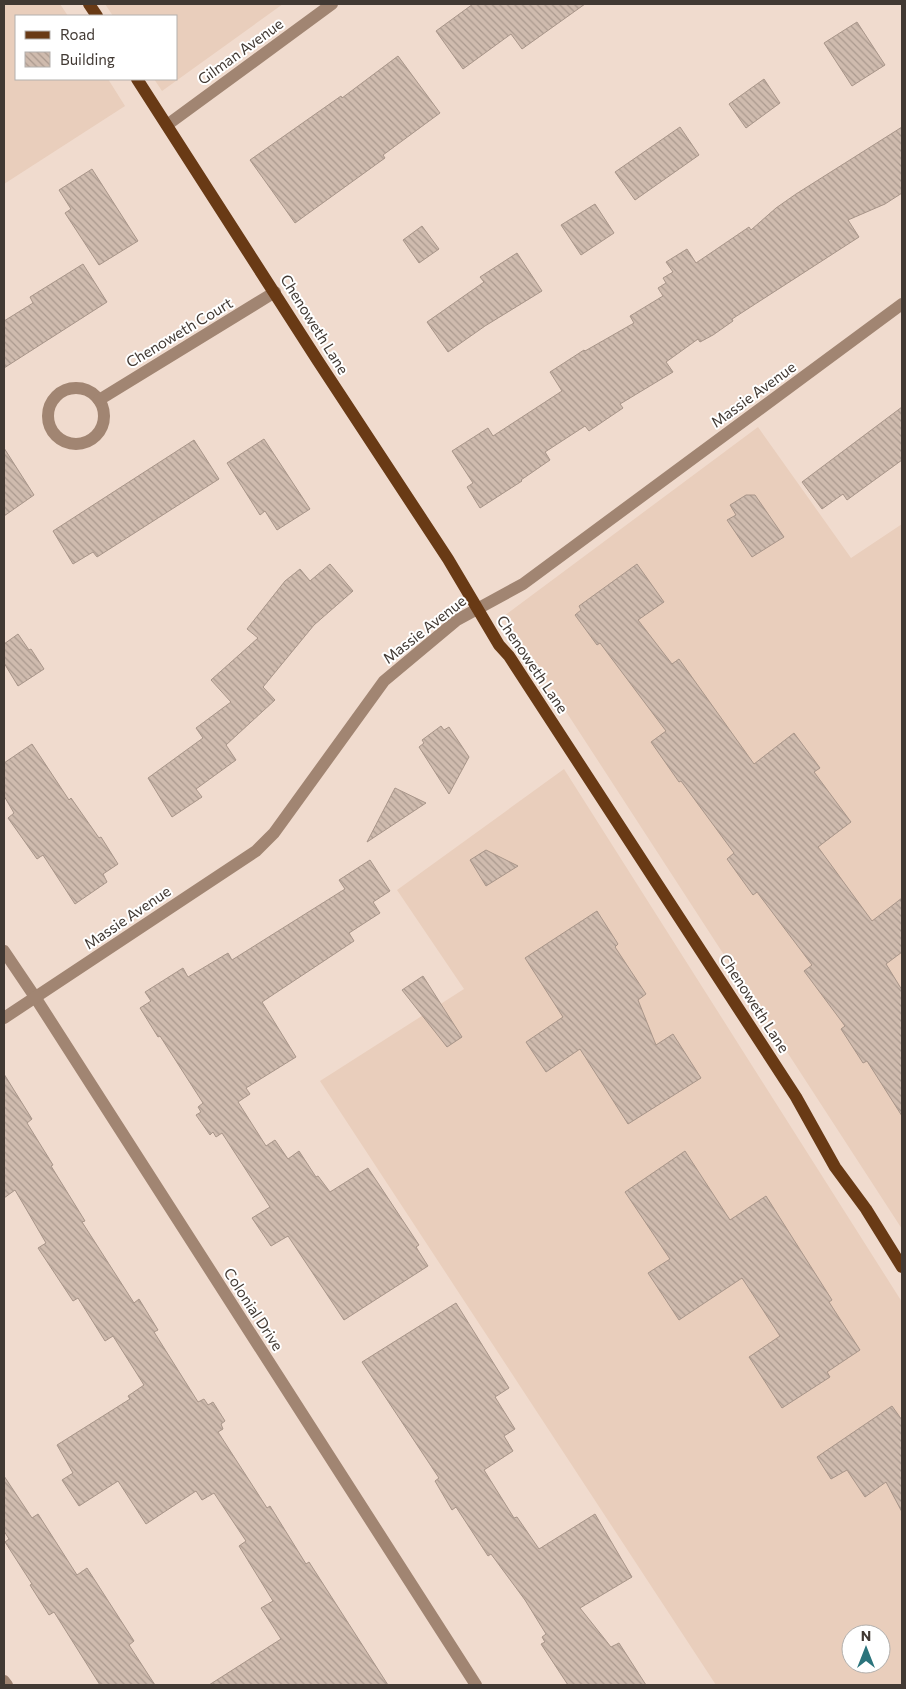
<svg xmlns="http://www.w3.org/2000/svg" width="906" height="1689" font-family="Commissioner,sans-serif">
<defs>
<pattern id="building-back-hatch" width="6" height="6" patternUnits="userSpaceOnUse" patternTransform="scale(1.25)"><rect width="6" height="6" fill="#cfbbae"/><path d="M-1 5l2 2M0 0l6 6M5-1l2 2" fill="none" stroke="#aa998e"/></pattern>
</defs>
<rect width="100%" height="100%" fill="#f0dbce"/>
<g fill="#e9cebc" fill-rule="evenodd">
<path d="M4 4H60L68 16H16V79H108L125 106 4 184Z"/>
<path d="M105 4H283L162 91 154 79H176V16H113Z"/>
<path d="M758 427 851 558 902 524V1229L504 616Z"/>
<path d="M564 769 902 1302V1685H716L320 1081 464 989 397 890ZM851 1634H881V1664H851Z"/>
</g>
<g fill="url(#building-back-hatch)" stroke="#a89589">
<path d="M473 4H585L522 49 511 34 463 69 436 31Z"/>
<path d="M857 22 885 65 852 86 824 43Z"/>
<path d="M398 56 440 113 383 155 385 158 295 223 250 160 341 96 342 98Z"/>
<path d="M764 79 780 103 746 128 729 104Z"/>
<path d="M680 127 699 155 635 200 615 172Z"/>
<path d="M902 127V193L885 204 848 220 859 237 732 319 733 321 713 335 700 342 698 339 666 362 673 372 620 404 623 408 589 431 585 426 545 452 550 460 521 480 522 481 480 508 467 487 473 483 452 451 488 428 493 436 562 391 550 372 584 350 585 351 634 323 630 316 663 296 658 288 666 283 663 278 673 272 666 262 687 249 696 263 749 227 751 230 776 208 796 194Z"/>
<path d="M92 169 138 241 99 265 65 213 71 209 59 190Z"/>
<path d="M595 204 614 233 581 255 561 225Z"/>
<path d="M422 226 439 249 419 263 403 240Z"/>
<path d="M517 253 542 291 485 326 448 352 427 322 484 282 480 277Z"/>
<path d="M83 264 107 302 4 368V321L33 303 30 297Z"/>
<path d="M902 407V460L847 500 843 494 822 509 802 482Z"/>
<path d="M264 439 310 509 277 530 265 511 260 515 227 463Z"/>
<path d="M194 440 219 479 97 557 93 552 73 564 53 531Z"/>
<path d="M4 448 34 495 4 516Z"/>
<path d="M746 495H755L784 537 752 557 727 520 736 515 730 505Z"/>
<path d="M330 564 353 591 314 625 263 687 275 700 226 745 236 760 196 789 202 797 172 817 148 778 203 738 196 728 231 702 211 680 258 638 247 629 285 581 300 569 310 581Z"/>
<path d="M637 564 664 602 638 620 672 664 679 659 754 764 794 733 820 768 814 772 851 822 818 847 872 921 902 898V952L886 964 902 990V1116L867 1061 863 1063 841 1029 845 1026 804 971 812 965 757 892 753 895 727 859 734 853 681 781 679 782 651 742 666 731 600 643 597 645 575 615 581 610 579 606Z"/>
<path d="M18 634 29 650 31 649 44 669 18 686 4 663V644Z"/>
<path d="M441 726 444 730 449 727 469 757 449 794 419 747 424 743 422 740Z"/>
<path d="M32 744 69 800 71 798 99 838 101 837 118 864 103 874 107 882 75 904 43 855 37 859 8 818 14 813 4 796V763Z"/>
<path d="M395 788 426 803 367 842Z"/>
<path d="M486 850 518 866 486 886 470 860Z"/>
<path d="M370 860 390 891 373 902 380 913 349 933 354 941 262 1002 296 1057 246 1088 250 1094 238 1102 266 1146 275 1140 288 1159 299 1151 316 1177 318 1176 330 1192 368 1168 419 1245 416 1247 428 1266 344 1320 288 1236 271 1246 252 1218 270 1207 222 1133 216 1137 213 1132 210 1135 196 1115 201 1112 198 1107 203 1103 160 1036 158 1037 140 1008 151 1001 145 992 183 968 188 977 228 953 232 960 345 889 339 880Z"/>
<path d="M597 911 618 944 615 947 646 994 638 1000 656 1045 673 1034 701 1078 628 1124 580 1049 546 1072 526 1042 563 1017 525 958Z"/>
<path d="M423 976 462 1037 447 1047 402 990Z"/>
<path d="M4 1074 32 1119 27 1123 53 1165 51 1166 85 1221 82 1222 134 1303 139 1299 158 1330 154 1332 198 1402 204 1399 208 1405 213 1402 225 1421 221 1424 223 1429 218 1432 267 1508 270 1506 306 1564 309 1562 388 1685H209L281 1639 261 1608 273 1601 239 1546 246 1541 214 1493 202 1500 196 1491 146 1524 118 1481 79 1506 62 1480 73 1473 57 1445 130 1399 128 1396 144 1385 113 1336 105 1341 78 1298 73 1301 38 1248 46 1243 15 1190 4 1198Z"/>
<path d="M685 1151 730 1220 766 1196 832 1300 829 1302 860 1350 827 1372 830 1377 782 1408 749 1357 780 1336 742 1278 679 1320 648 1273 670 1259 625 1192Z"/>
<path d="M456 1303 509 1388 495 1397 515 1429 504 1436 513 1451 484 1470 514 1518 517 1517 539 1549 595 1514 632 1577 580 1608 611 1647 619 1643 646 1685H568L541 1644 545 1642 542 1637 546 1634 525 1600 491 1554 488 1556 456 1507 452 1510 435 1481 439 1478 362 1362Z"/>
<path d="M892 1406 902 1420V1512L886 1482 865 1497 847 1470 831 1479 817 1457Z"/>
<path d="M4 1476 32 1518 38 1514 77 1575 87 1568 96 1582 134 1641 129 1645 155 1685H100L54 1612 49 1615 30 1585 32 1584 5 1542 9 1539 4 1531Z"/>
</g>
<g fill="none" stroke-linecap="round" stroke-linejoin="round">
<g stroke="#a18572" stroke-width="12">
<path d="M167 125 332 4"/>
<circle cx="76" cy="416" r="28"/>
<path d="M99 400 275 292"/>
<path d="M4 951 35 997 476 1685"/>
<path d="M4 1018 256 851 274 833 384 681 457 620 523 584 902 304"/>
<path d="M4 1681 7 1685"/>
</g>
<g stroke="#693a15" stroke-width="12">
<path d="M89 4 97 16"/>
<path d="M137 79 318 361 448 559 499 645 509 656 796 1097 835 1167 866 1209 902 1267"/>
</g>
</g>
<g text-anchor="middle" dominant-baseline="central" stroke-width="4" stroke-linejoin="round" paint-order="stroke">
<g font-size="15" fill="#413933" stroke="#fff">
<text transform="translate(240 51) rotate(-36)">Gilman Avenue</text>
<text transform="translate(315 324) rotate(58)">Chenoweth Lane</text>
<text transform="translate(179 332) rotate(-31)">Chenoweth Court</text>
<text transform="translate(753 394) rotate(-36)">Massie Avenue</text>
<text transform="translate(424 629) rotate(-38)">Massie Avenue</text>
<text transform="translate(533 664) rotate(56)">Chenoweth Lane</text>
<text transform="translate(127 917) rotate(-34)">Massie Avenue</text>
<text transform="translate(755 1003) rotate(57)">Chenoweth Lane</text>
<text transform="translate(254 1309) rotate(57)">Colonial Drive</text>
</g>
</g>
<rect width="906" height="1689" fill="none" stroke="#413933" stroke-width="10"/>
<rect x="15" y="15" width="162" height="65" fill="#ffffff" stroke="#b3b0ad"/>
<rect x="25" y="31" width="25" height="8" fill="#693a15" stroke="#b3b0ad"/>
<text x="60" y="40" font-size="15" fill="#413933">Road</text>
<rect x="25" y="52" width="25" height="15" fill="url(#building-back-hatch)" stroke="#b3b0ad"/>
<text x="60" y="65" font-size="15" fill="#413933">Building</text>
<g transform="translate(866 1649)"><circle r="24" fill="#ffffff" stroke="#b3b0ad"/>
<path d="M0-4L9 19L0 12L-9 19Z" fill="#2b747c"/>
<text y="-8" font-size="14" font-weight="bold" text-anchor="middle" fill="#413933">N</text>
</g>
</svg>
